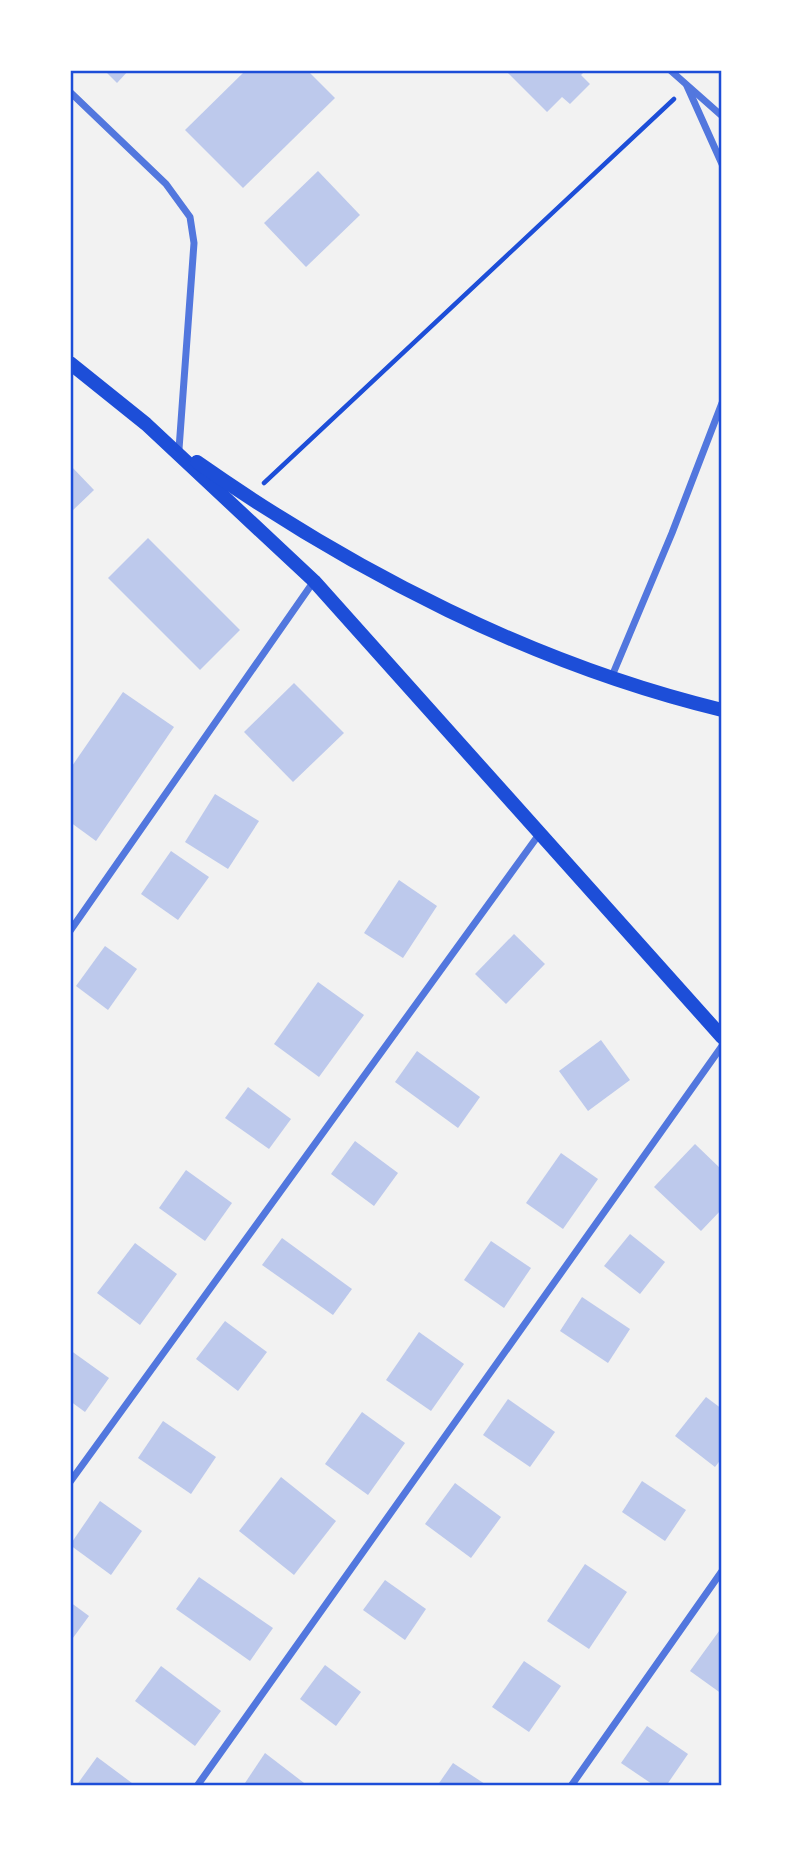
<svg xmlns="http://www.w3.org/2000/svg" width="792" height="1856" font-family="Commissioner,sans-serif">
<rect width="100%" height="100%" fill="#f2f2f2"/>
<g fill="#bdc9ec">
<path d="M104 70H129L117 83Z"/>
<path d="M246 70H307L335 98 243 188 185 130Z"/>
<path d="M505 70H586L581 75 590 84 570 104 562 97 547 112Z"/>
<path d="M318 171 360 215 306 267 264 223Z"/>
<path d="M70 465 94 490 70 513Z"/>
<path d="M148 538 240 630 200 670 108 578Z"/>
<path d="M294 683 344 733 293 782 244 732Z"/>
<path d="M123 692 174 727 96 841 70 822V769Z"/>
<path d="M215 794 259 821 228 869 185 842Z"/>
<path d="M171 851 209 877 178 920 141 894Z"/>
<path d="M399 880 437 906 403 958 364 933Z"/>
<path d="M514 934 545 964 506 1004 475 974Z"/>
<path d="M105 946 137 969 108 1010 76 986Z"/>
<path d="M318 982 364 1015 319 1077 274 1044Z"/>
<path d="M601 1040 630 1080 588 1111 559 1071Z"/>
<path d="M417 1051 480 1097 458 1128 395 1082Z"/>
<path d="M248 1087 291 1119 269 1149 225 1118Z"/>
<path d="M355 1141 398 1173 374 1206 331 1174Z"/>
<path d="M695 1144 722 1170V1209L701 1231 654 1187Z"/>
<path d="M561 1153 598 1179 563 1229 526 1203Z"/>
<path d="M186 1170 232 1203 205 1241 159 1208Z"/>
<path d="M630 1234 665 1262 640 1294 604 1266Z"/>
<path d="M282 1238 352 1289 333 1315 262 1265Z"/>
<path d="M491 1241 531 1268 504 1308 464 1280Z"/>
<path d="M135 1243 177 1274 140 1325 97 1293Z"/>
<path d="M582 1297 630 1329 608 1363 560 1331Z"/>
<path d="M225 1321 267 1352 238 1391 196 1359Z"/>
<path d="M419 1332 464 1364 431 1411 386 1380Z"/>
<path d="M70 1350 109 1378 85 1412 70 1401Z"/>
<path d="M706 1397 722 1409V1458L715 1467 675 1436Z"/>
<path d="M508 1399 555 1432 530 1467 483 1435Z"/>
<path d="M362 1412 405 1443 368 1495 325 1464Z"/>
<path d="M163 1421 216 1457 191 1494 138 1458Z"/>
<path d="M281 1477 336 1521 294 1575 239 1531Z"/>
<path d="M642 1481 686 1510 665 1541 622 1512Z"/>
<path d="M455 1483 501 1517 471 1558 425 1524Z"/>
<path d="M100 1501 142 1531 111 1575 70 1545Z"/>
<path d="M585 1564 627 1592 589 1649 547 1621Z"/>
<path d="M199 1577 273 1628 250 1661 176 1609Z"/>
<path d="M385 1580 426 1609 405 1640 363 1610Z"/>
<path d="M70 1602 89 1616 70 1642Z"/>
<path d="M722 1627V1694L690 1671Z"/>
<path d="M524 1661 561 1686 529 1732 492 1707Z"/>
<path d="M325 1665 361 1692 336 1726 300 1699Z"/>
<path d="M161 1666 221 1711 195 1746 135 1701Z"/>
<path d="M647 1726 688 1754 666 1786H655L621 1763Z"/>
<path d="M265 1753 308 1786H243Z"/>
<path d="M97 1757 136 1786H76Z"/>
<path d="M453 1763 488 1786H437Z"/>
</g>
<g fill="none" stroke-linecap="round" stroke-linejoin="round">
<path stroke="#1d4ed8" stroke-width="4.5" d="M264 483 674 99"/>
<g stroke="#5277de" stroke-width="7">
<path d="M670 70 722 116"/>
<path d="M687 86 722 164"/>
<path d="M70 92 166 184 190 217 194 243 179 449"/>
<path d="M612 676 672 533 722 403"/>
<path d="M70 931 314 581"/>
<path d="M70 1482 540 833"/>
<path d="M197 1786 722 1046"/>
<path d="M571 1786 722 1571"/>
</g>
<g stroke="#1d4ed8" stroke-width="14">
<path d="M70 363 146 424 314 581 722 1037"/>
<path d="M197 462C354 572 535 665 722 710"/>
</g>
</g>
<rect width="792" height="1856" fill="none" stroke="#ffffff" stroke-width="144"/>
<rect x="72" y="72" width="648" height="1712" fill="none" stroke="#1d4ed8" stroke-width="2.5"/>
</svg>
